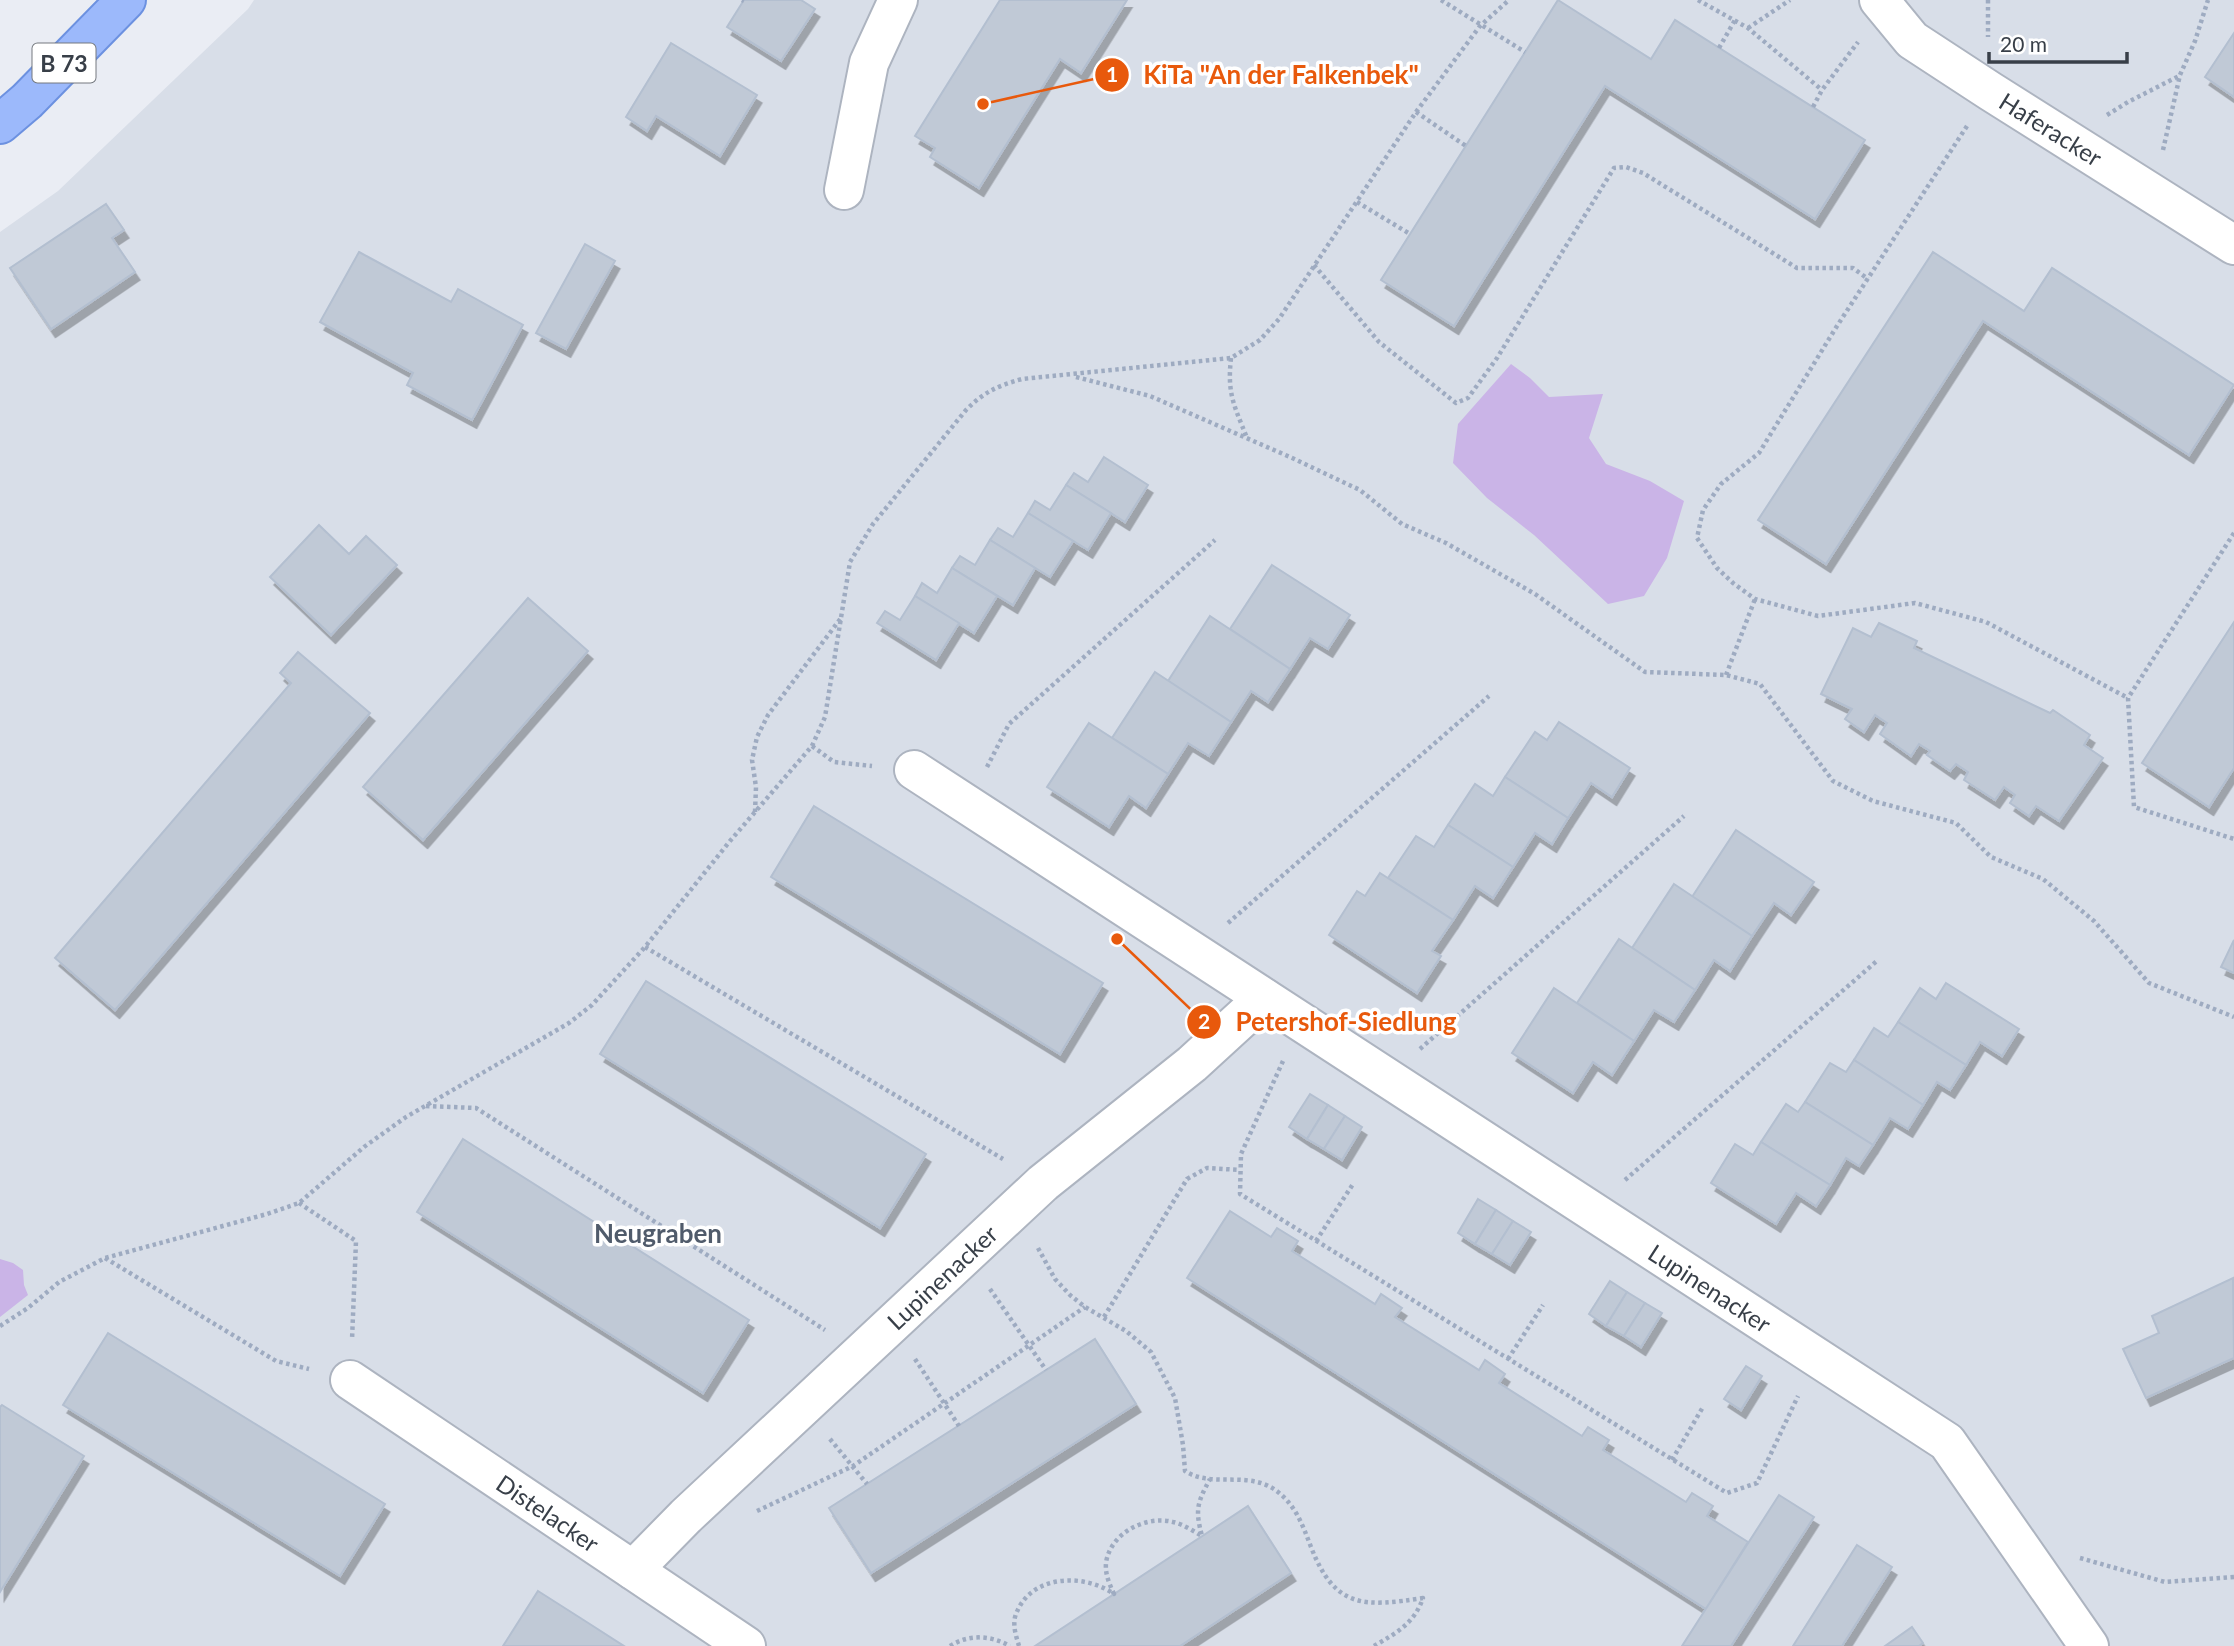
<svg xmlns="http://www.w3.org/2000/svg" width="2234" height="1646" font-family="Lato,sans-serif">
<defs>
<filter id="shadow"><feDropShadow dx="4.5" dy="8" stdDeviation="0" flood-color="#0004"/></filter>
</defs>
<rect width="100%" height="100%" fill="#eaedf4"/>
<path fill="#d8dee8" d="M254 0H2234V1646H0V232L58 191 248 9Z"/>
<g fill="#cab4e7">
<path d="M1511 364 1530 378 1549 397 1603 394 1589 438 1606 464 1650 481 1684 501 1667 558 1644 596 1608 604 1534 535 1487 498 1453 463 1458 424Z"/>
<path d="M0 1259 13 1263 23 1270 24 1285 28 1295 0 1317Z"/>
</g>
<g fill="#c0c9d6" stroke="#b3bfd0" stroke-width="2" filter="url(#shadow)">
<path d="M744 0H801L815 9 781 61 727 27Z"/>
<path d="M1000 0H1127L1081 73 1060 59 979 188 930 157 935 148 915 136Z"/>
<path d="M1558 0 1651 59 1675 20 1865 140 1815 219 1605 86 1454 326 1381 280Z"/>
<path d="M2234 33V97L2205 77Z"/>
<path d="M671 43 757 95 720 156 656 116 647 131 626 117Z"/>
<path d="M106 204 124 230 112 238 135 272 51 329 10 268Z"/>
<path d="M585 244 615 261 566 349 536 333Z"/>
<path d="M359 252 451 302 458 289 523 325 472 420 407 385 413 373 320 322Z"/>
<path d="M1933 252 2024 311 2052 268 2234 385 2189 455 1983 321 1826 564 1758 520Z"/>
<path d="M1104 457 1148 485 1125 522 1066 485 1074 473 1088 482Z"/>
<path d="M1066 485 1111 513 1088 550 1028 513 1035 501 1050 510Z"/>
<path d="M1028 513 1073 541 1050 577 990 540 998 528 1013 537Z"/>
<path d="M319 525 349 554 366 536 397 565 331 635 270 577Z"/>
<path d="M990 540 1035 568 1013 605 952 568 960 556 975 565Z"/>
<path d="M1272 565 1350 615 1328 649 1310 638 1290 669 1230 629Z"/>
<path d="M952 568 997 596 974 633 915 596 922 583 937 593Z"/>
<path d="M915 596 959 623 936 660 877 623 885 611 900 620Z"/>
<path d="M528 598 588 651 423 840 363 787Z"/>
<path d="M1210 616 1290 669 1268 702 1251 691 1231 722 1168 681Z"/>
<path d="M2234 622V768L2209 807 2142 763Z"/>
<path d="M1879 623 1917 641 1914 648 2050 713 2053 710 2090 735 2084 745 2103 758 2059 821 2036 806 2029 816 2010 803 2015 795 2004 787 1995 800 1964 780 1968 772 1956 764 1950 771 1927 755 1930 751 1919 744 1911 756 1880 734 1887 723 1875 715 1864 732 1845 719 1852 709 1821 694 1853 628 1871 637Z"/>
<path d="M298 652 370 713 115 1010 55 958 291 683 280 673Z"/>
<path d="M1155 672 1231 722 1209 756 1188 743 1168 774 1112 738Z"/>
<path d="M1559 722 1630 768 1612 797 1591 783 1568 818 1505 777 1535 732 1547 740Z"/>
<path d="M1089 723 1168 774 1146 808 1129 796 1109 827 1047 787Z"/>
<path d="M1505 777 1568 818 1552 844 1535 833 1513 867 1448 825 1475 784 1493 796Z"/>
<path d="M814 806 1103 983 1060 1054 771 877Z"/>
<path d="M1448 825 1513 867 1493 898 1475 886 1453 920 1388 878 1416 836 1434 847Z"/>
<path d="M1736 830 1814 882 1791 915 1774 903 1752 936 1692 897Z"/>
<path d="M1380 873 1453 920 1432 951 1441 956 1417 993 1329 935 1357 891 1365 896Z"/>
<path d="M1674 884 1752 936 1730 971 1714 960 1695 990 1632 948Z"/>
<path d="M1619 939 1695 990 1674 1022 1654 1010 1634 1041 1577 1003Z"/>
<path d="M2234 940V973L2221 967Z"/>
<path d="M646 981 926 1154 880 1228 600 1054Z"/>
<path d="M1946 983 2019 1029 2002 1056 1980 1042 1966 1065 1898 1022 1920 988 1936 999Z"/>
<path d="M1554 988 1634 1041 1612 1075 1593 1062 1573 1093 1512 1053Z"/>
<path d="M1898 1022 1966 1065 1950 1090 1937 1082 1923 1105 1854 1060 1874 1028 1888 1037Z"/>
<path d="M1854 1060 1923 1105 1908 1129 1890 1118 1873 1145 1805 1102 1830 1063 1846 1072Z"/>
<path d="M1310 1094 1328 1105 1307 1139 1289 1127Z"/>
<path d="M1805 1102 1873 1145 1859 1166 1846 1158 1830 1185 1761 1142 1786 1104 1798 1112Z"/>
<path d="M1328 1105 1345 1116 1324 1149 1307 1139Z"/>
<path d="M1345 1116 1362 1127 1342 1160 1324 1149Z"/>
<path d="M463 1139 749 1320 703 1393 417 1212Z"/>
<path d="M1761 1142 1830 1185 1816 1206 1796 1193 1776 1224 1711 1183 1735 1144 1753 1155Z"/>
<path d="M1478 1199 1496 1210 1475 1244 1458 1233Z"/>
<path d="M1496 1210 1513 1221 1492 1254 1475 1244Z"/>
<path d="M1230 1211 1271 1237 1277 1228 1298 1241 1292 1251 1375 1304 1381 1294 1402 1308 1395 1317 1479 1370 1485 1360 1505 1374 1499 1383 1582 1436 1588 1427 1609 1440 1603 1450 1686 1502 1692 1493 1713 1506 1707 1516 1748 1542 1706 1609 1187 1278Z"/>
<path d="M1513 1221 1531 1232 1510 1265 1492 1254Z"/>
<path d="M2233 1278 2234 1358 2146 1398 2123 1349 2159 1333 2152 1316Z"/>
<path d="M1610 1281 1627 1292 1606 1326 1589 1314Z"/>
<path d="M1627 1292 1645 1303 1624 1336 1606 1326Z"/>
<path d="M1645 1303 1662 1313 1641 1347 1624 1336Z"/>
<path d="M108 1333 385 1504 340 1576 63 1405Z"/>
<path d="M1095 1339 1136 1404 871 1573 829 1508Z"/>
<path d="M1746 1366 1762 1376 1741 1410 1724 1399Z"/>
<path d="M2 1405 84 1456 0 1592V1407Z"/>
<path d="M1779 1495 1814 1517 1731 1646H1682Z"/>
<path d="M1248 1506 1291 1573 1180 1646H1035Z"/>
<path d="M1857 1545 1892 1567 1842 1646H1793Z"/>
<path d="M538 1591 582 1619 624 1646H503Z"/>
<path d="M1912 1627 1923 1643 1919 1646H1885Z"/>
</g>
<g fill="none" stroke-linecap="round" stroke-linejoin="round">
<g stroke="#adb4c0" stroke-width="42">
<g id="minor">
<path d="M1879 0 1912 40 1990 91 2234 245"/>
<path d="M844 190 869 63 898 0"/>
<path d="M914 770 1947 1442 2089 1646"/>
<path d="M350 1380 746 1646"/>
<path d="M633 1570 686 1516 1043 1183 1192 1064 1264 998"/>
</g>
</g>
<g stroke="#6c91e0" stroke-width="42">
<path id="major" d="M0 124 27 101 126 0"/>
</g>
<g stroke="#9eabc1" stroke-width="4.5" stroke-dasharray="3.5 3.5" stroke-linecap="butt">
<path d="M742 0 744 1"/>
<path d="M1441 0 1525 52"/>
<path d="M1698 0 1748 28 1822 90"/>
<path d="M1988 0V37"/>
<path d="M1748 28 1790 0"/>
<path d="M1719 48 1735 20"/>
<path d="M1813 107 1822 90 1858 42"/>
<path d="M1416 112 1466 146"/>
<path d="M2107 115 2128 102 2179 76"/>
<path d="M1967 126 1837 326 1759 453 1721 484 1703 510 1697 538 1717 568 1733 583 1755 599 1818 616 1915 603 1986 622 2128 698"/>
<path d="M2163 150 2180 75 2195 41 2208 0"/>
<path d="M1357 202 1410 234"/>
<path d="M1314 265 1379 342 1456 403 1468 398 1497 358 1614 168 1626 167 1643 173 1797 268H1853L1868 279"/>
<path d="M1231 358C1227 394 1234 405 1247 438"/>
<path d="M1076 377 1150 396 1290 457 1360 490 1402 524 1446 543 1535 594 1645 672 1726 675 1760 684 1833 781 1873 801 1956 823 1991 857 2043 879 2094 921 2149 983 2234 1017"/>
<path d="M2234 533 2128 698 2134 807 2234 839"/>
<path d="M1726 675 1755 599"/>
<path d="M812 746 834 762 872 766"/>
<path d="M987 767 1009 724 1215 540"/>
<path d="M755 812 756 787 752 760 757 737 768 715 841 618"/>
<path d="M1228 923 1489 696"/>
<path d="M645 947 1003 1159"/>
<path d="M1420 1049 1684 816"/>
<path d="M1283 1061 1241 1154 1240 1194 1727 1493 1757 1483 1798 1396"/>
<path d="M426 1106 476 1108 825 1330"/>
<path d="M1625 1180 1878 960"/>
<path d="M299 1203 356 1241 352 1340"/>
<path d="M1316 1241 1353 1184"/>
<path d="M1038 1248 1055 1279 1070 1295 1085 1307 1126 1331 1151 1352 1175 1398 1183 1445 1185 1471C1213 1489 1249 1469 1278 1492 1296 1506 1303 1526 1311 1547 1335 1609 1364 1607 1423 1598 1414 1624 1396 1633 1374 1646"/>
<path d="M105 1258 276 1361 309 1369"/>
<path d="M990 1289 1046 1370"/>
<path d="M1104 1317 1187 1179 1207 1168 1240 1170"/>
<path d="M0 1326 28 1308 59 1282 105 1258 267 1214 299 1203 364 1147 406 1117 569 1023 592 1005 645 947 730 841 812 746 825 717 850 562 873 524 966 410C984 392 997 386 1022 379L1231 358 1260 340 1279 319 1416 112 1480 26 1509 0"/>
<path d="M915 1359 959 1426"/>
<path d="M1508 1359 1543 1305"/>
<path d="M830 1439 867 1484"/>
<path d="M1672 1460 1703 1407"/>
<path d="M757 1511 853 1466 1085 1307"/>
<path d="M2080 1558 2165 1582 2234 1577"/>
<path d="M950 1646C969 1634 990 1635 1010 1646"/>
<path d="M1019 1646C1016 1636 1012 1624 1016 1614 1031 1574 1084 1573 1114 1594 1109 1583 1105 1574 1106 1563 1110 1533 1146 1515 1173 1522 1183 1524 1193 1531 1202 1536 1195 1510 1197 1503 1210 1479"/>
</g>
<use href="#minor" stroke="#fff" stroke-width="38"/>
<use href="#major" stroke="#9cb9fb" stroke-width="38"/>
</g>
<g text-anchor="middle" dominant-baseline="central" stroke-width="7" stroke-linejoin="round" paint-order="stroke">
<rect fill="#fff" stroke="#74797f" stroke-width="2" x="32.5" y="43.5" width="63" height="39" rx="5"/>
<g font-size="23" font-weight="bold" fill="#383f48">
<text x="64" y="63">B 73</text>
</g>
<g font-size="24" fill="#383f48" stroke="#fff">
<text transform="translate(2051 129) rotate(32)">Haferacker</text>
<text transform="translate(942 1277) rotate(-43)">Lupinenacker</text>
<text transform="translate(1710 1288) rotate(33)">Lupinenacker</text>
<text transform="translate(548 1513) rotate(34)">Distelacker</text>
</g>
<g font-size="26" font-weight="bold" fill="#505b6b" stroke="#fff">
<text x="658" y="1233">Neugraben</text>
</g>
</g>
<path fill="none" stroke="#e8590c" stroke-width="2.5" d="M983 104L1112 75M1117 939L1204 1022"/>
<g fill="#e8590c" stroke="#fff" stroke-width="2.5">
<circle cx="983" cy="104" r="7"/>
<circle cx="1117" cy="939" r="7"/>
<circle cx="1112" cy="75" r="18"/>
<circle cx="1204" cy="1022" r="18"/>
</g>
<g font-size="21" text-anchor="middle" font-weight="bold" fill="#fff">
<text x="1112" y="82">1</text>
<text x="1204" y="1029">2</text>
</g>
<g font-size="26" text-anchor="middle" font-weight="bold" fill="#e8590c" stroke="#fff" stroke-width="7" stroke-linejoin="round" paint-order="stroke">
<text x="1281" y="84">KiTa "An der Falkenbek"</text>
<text x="1346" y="1031">Petershof-Siedlung</text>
</g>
<path d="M1989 52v10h138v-10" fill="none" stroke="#383f48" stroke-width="3.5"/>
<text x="2000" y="52" font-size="21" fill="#383f48" stroke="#ffffff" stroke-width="5" paint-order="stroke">20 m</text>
</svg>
